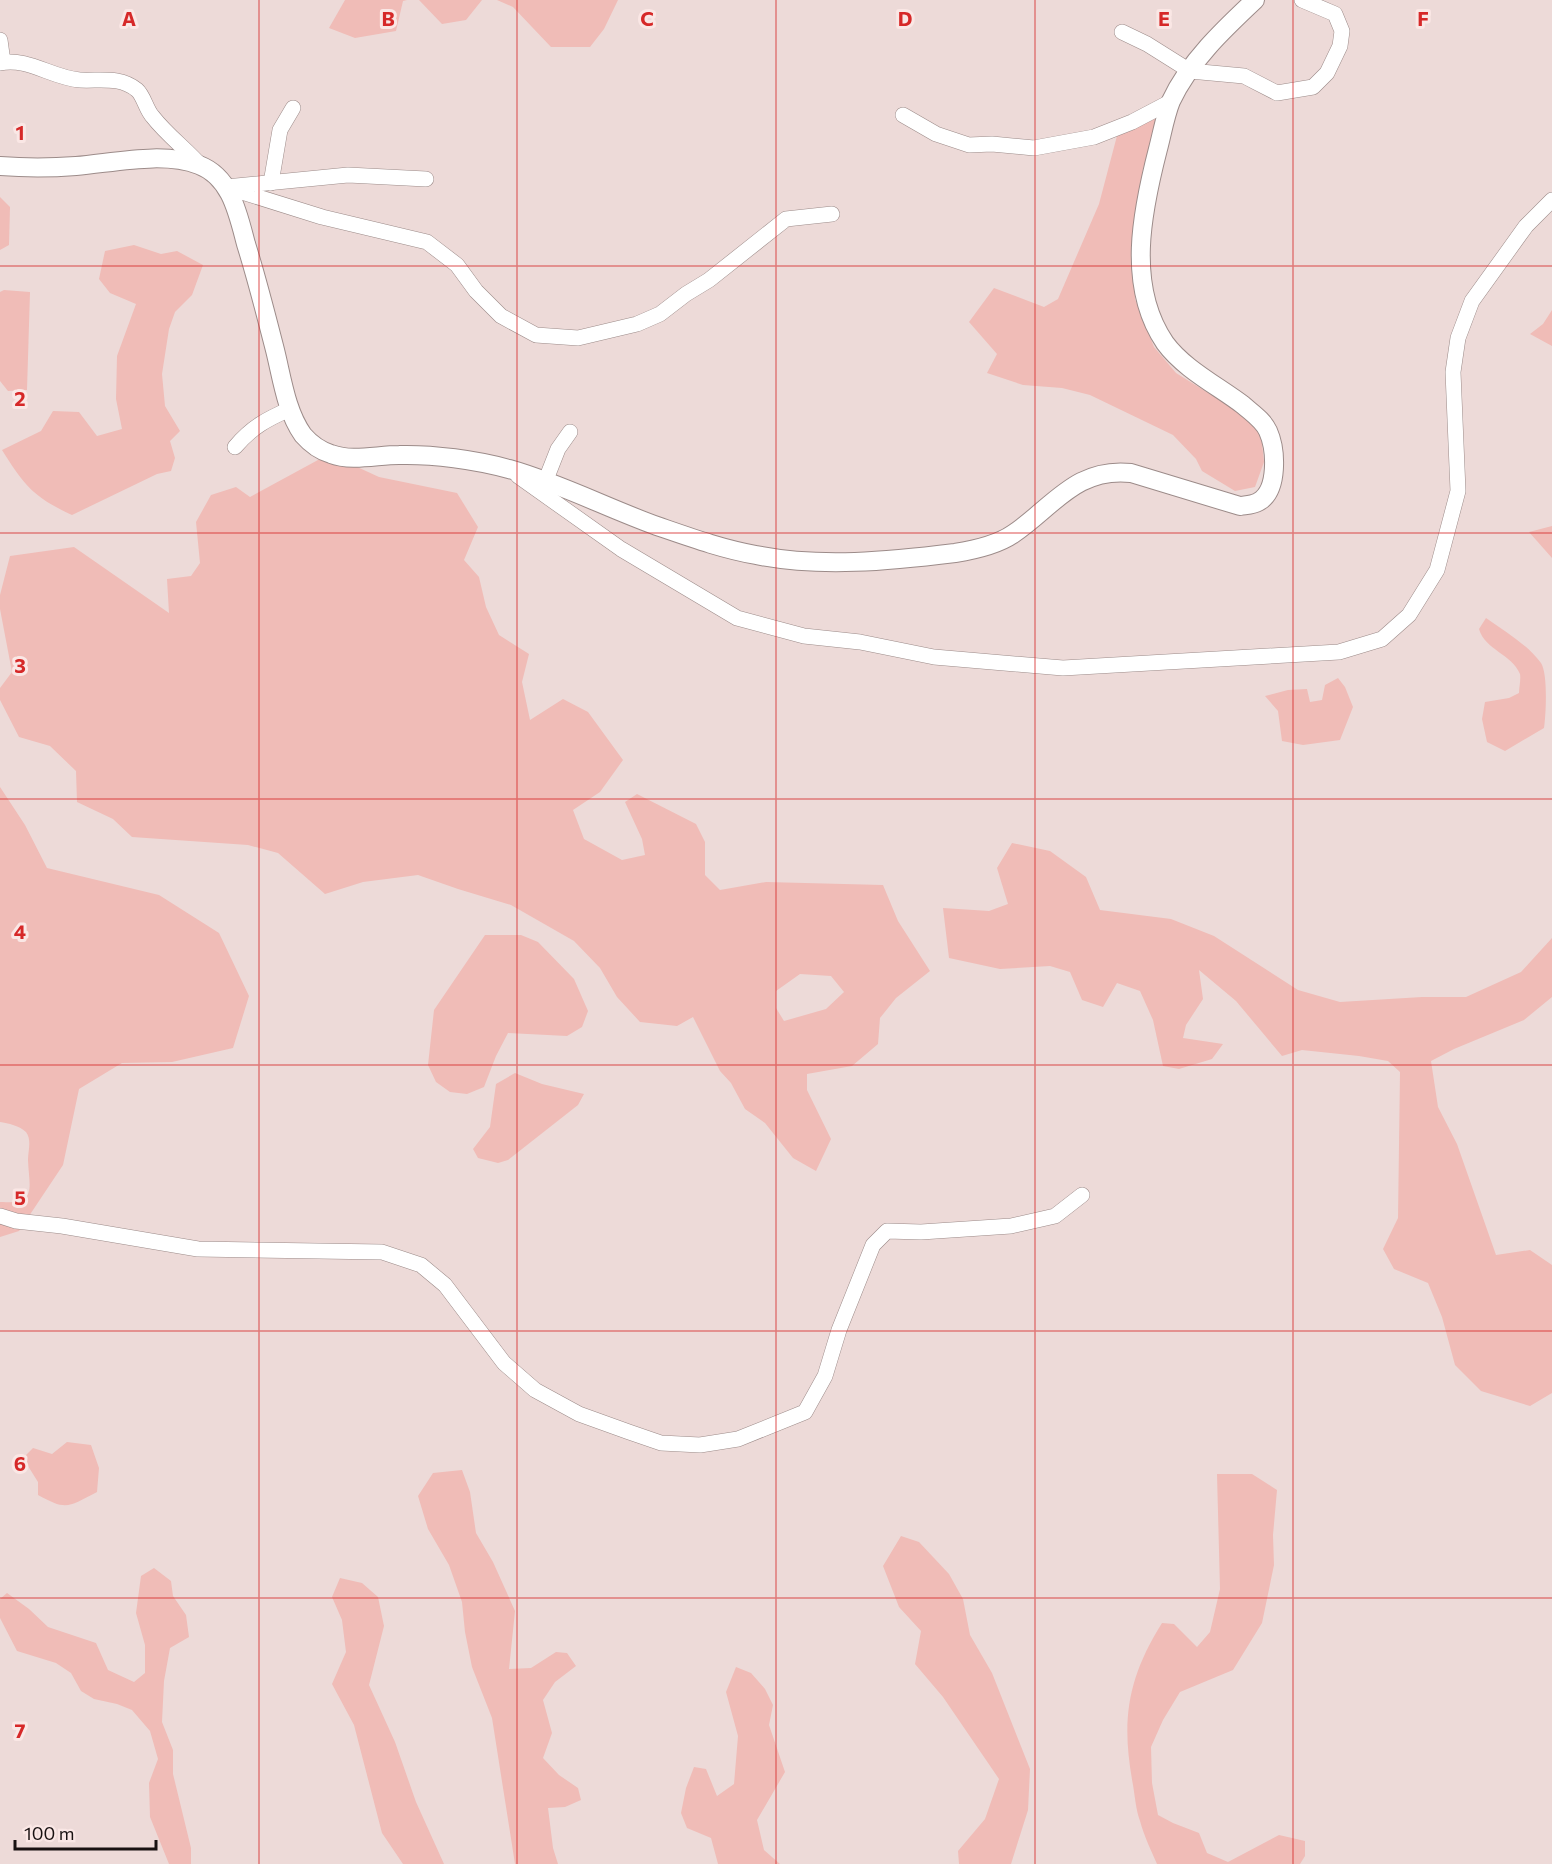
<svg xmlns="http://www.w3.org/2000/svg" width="1552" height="1864" font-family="Commissioner,sans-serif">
<rect width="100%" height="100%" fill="#eddad8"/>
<g fill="#f0bcb7" fill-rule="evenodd">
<path d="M345 0H407L403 1 396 31 355 38 329 28Z"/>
<path d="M419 0H482L466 20 442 24Z"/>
<path d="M497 0H618L604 29 590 47H551L513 7Z"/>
<path d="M1165 109 1143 168 1134 247 1135 299 1154 347 1176 373 1260 425 1264 462 1255 487 1235 491 1202 471 1196 459 1173 435 1090 395 1062 388 1023 385 987 373 997 354 969 322 994 288 1044 307 1058 299 1099 204 1118 132Z"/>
<path d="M0 197 10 207 9 245 0 250Z"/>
<path d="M134 245 161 254 177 251 203 265 192 295 175 312 169 329 162 374 165 406 180 431 170 441 175 458 171 471 157 474 72 515C33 497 24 485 2 450L41 431 53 411 79 412 97 436 122 429 116 399 117 356 136 304 110 293 99 279 105 251Z"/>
<path d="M4 290 30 292 27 390 8 391 0 381V292Z"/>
<path d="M1552 310V346L1530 334 1543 324Z"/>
<path d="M329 454 379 477 457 493 478 527 464 560 479 577 486 607 499 635 529 654 522 682 530 720 563 699 588 712 623 760 600 792 573 810 584 839 622 860 645 855 642 839 625 802 637 794 696 824 705 842V875L720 890 766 882 883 885 898 921 930 971 896 998 880 1018 878 1044 852 1066 807 1074V1090L831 1139 816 1171 793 1158 765 1123 745 1109 731 1083 720 1071 693 1017 677 1026 640 1022 617 997 600 968 574 941 511 905 458 889 418 875 363 882 325 894 278 853 248 845 132 837 113 819 77 802 76 771 50 746 19 737 0 700V688L12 672 0 609V595L10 556 74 547 169 613 167 579 191 576 200 563 196 522 211 495 236 487 250 497ZM800 974 831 976 844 992 826 1009 784 1021 776 1008V991Z"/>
<path d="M1552 526V558L1529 532Z"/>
<path d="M1486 618C1504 631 1527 644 1541 663 1548 674 1546 714 1544 728L1505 751 1487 742 1482 719 1485 702 1509 698 1519 693C1519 688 1521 679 1520 674 1512 654 1485 650 1479 629Z"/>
<path d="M1338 678 1345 687 1353 707 1340 740 1303 745 1282 741 1278 711 1265 696 1288 690 1307 689 1310 702 1322 700 1325 685Z"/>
<path d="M0 787 25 825 47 868 159 895 219 933 249 996 233 1048 172 1062 122 1063 79 1089 63 1165 19 1231 0 1237V1202C38 1204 29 1188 28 1160 28 1151 32 1140 26 1132 20 1126 8 1123 0 1122Z"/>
<path d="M1012 843 1050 851 1086 877 1100 910 1171 919 1214 936 1298 990 1340 1002 1422 997H1466L1521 972 1552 938V997L1524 1020 1454 1049 1431 1061 1438 1107 1457 1144 1496 1255 1530 1250 1552 1265V1393L1530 1406 1481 1391 1455 1365 1442 1317 1428 1283 1394 1269 1383 1249 1398 1218 1400 1072 1388 1061 1359 1056 1302 1050 1282 1056 1236 1001 1199 970 1203 999 1186 1025 1183 1038 1223 1044 1212 1059 1179 1069 1163 1066 1153 1020 1140 991 1117 983 1103 1007 1082 1000 1070 972 1050 966 1000 969 949 958 943 908 989 911 1008 904 997 868Z"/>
<path d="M485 935H521L538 942 574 979 588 1011 582 1027 567 1036 508 1033 496 1056 484 1087 467 1094 450 1092 436 1082 428 1065 434 1010Z"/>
<path d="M515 1073 542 1084 584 1094 578 1105 508 1160 498 1163 478 1158 473 1149 490 1127 496 1084Z"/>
<path d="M67 1442 91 1445 99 1468 97 1492C68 1507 67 1511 38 1495V1482L23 1458 33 1448 52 1454Z"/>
<path d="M462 1470 470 1492 476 1533 493 1562 515 1611 509 1669 531 1668 556 1652 567 1653 576 1666 555 1682 543 1700 552 1733 543 1758 559 1775 578 1788 581 1800 565 1807 548 1808 553 1848 558 1864H515L492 1718 472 1667 465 1632 462 1602 449 1565 428 1529 418 1496 433 1473Z"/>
<path d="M1217 1474H1252L1277 1490 1273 1535 1274 1565 1262 1623 1233 1670 1180 1692 1163 1720 1151 1747 1152 1783 1158 1815 1173 1823 1199 1833 1207 1853 1228 1862 1279 1835 1305 1841V1856L1300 1864H1157C1151 1850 1144 1836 1140 1821 1136 1810 1135 1797 1133 1785 1121 1721 1127 1679 1162 1623L1174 1624 1197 1647 1210 1632 1220 1589Z"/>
<path d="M901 1536 919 1542 949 1574 963 1599 970 1635 992 1673 1030 1769 1028 1810 1011 1864H959L958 1851 985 1819 999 1779 943 1697 915 1664 921 1631 899 1607 883 1566Z"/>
<path d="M154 1568 171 1581 173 1596 186 1615 189 1637 170 1648 164 1681 162 1722 173 1750V1774L191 1848V1864H169L150 1817 149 1783 158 1759 150 1731 132 1710 117 1704 94 1699 81 1691 71 1673 56 1663 17 1651 0 1618V1599L7 1593 29 1609 48 1627 96 1643 108 1670 134 1682 145 1673V1645L136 1613 141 1576Z"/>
<path d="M340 1578 362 1583 378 1597 384 1626 369 1685 395 1742 416 1802 444 1864H403L382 1833 354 1725 332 1684 346 1652 342 1620 332 1597Z"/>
<path d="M736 1667 751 1673 765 1689 773 1705 769 1725 785 1772 757 1820 764 1850 780 1864H718L711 1838 687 1828 681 1813 686 1788 694 1767 706 1769 717 1796 734 1784 738 1736 726 1692Z"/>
</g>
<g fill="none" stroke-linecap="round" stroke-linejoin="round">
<g stroke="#9c8b89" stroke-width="16">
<g id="minor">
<path d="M1122 32 1147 44 1190 71 1244 76 1277 93 1313 87 1327 73 1340 46 1342 31 1335 14 1302 0"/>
<path d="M0 40 3 62"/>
<path d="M0 63C28 57 52 78 80 80 100 81 120 76 137 90 144 96 146 110 153 117 167 135 186 149 201 166"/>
<path d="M903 115 936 134 969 145 992 144 1034 148 1094 137 1132 122 1172 101"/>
<path d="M426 179 348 175 226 187 322 217 427 242 457 265 476 291 501 316 536 335 578 338 637 324 660 314 686 294 709 280 786 219 832 214"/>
<path d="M271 183 280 130 293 108"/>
<path d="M235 447C252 427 267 419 290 409"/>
<path d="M518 476 621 549 737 618 804 636 860 642 934 657 1063 668 1339 652 1382 639 1409 615 1437 570 1458 491 1453 372 1458 338 1472 301 1526 226 1552 200"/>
<path d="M545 482 558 449 570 432"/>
<path d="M0 1216 16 1221 62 1226 198 1249 382 1252 421 1265 445 1285 504 1363 535 1390 579 1414 629 1432 661 1443 700 1445 738 1439 805 1412 825 1376 839 1330 873 1245 887 1231 921 1232 1011 1226 1055 1216 1082 1195"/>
</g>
</g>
<g stroke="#9c8b89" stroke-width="20">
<path id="major" d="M0 166C25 168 50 168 76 166 113 163 163 151 199 165 231 177 238 214 246 244 257 279 266 315 275 350 282 378 286 411 303 435 310 443 321 451 331 454 352 462 377 455 399 455 433 454 476 460 509 469 559 483 607 508 657 526 689 537 722 549 756 555 820 568 890 561 955 553 974 550 997 545 1013 534 1053 507 1076 467 1131 473L1240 506C1246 505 1253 505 1258 502 1279 491 1276 449 1268 431 1263 420 1252 413 1243 405 1218 386 1184 369 1165 343 1126 286 1142 211 1158 149 1162 134 1165 116 1171 101 1189 62 1224 29 1255 0"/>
</g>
<use href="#minor" stroke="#fff" stroke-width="15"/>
<use href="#major" stroke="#fff" stroke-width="18"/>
</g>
<path fill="none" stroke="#d62828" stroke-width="1.5" stroke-opacity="0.55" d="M259 0V1864M517 0V1864M776 0V1864M1035 0V1864M1293 0V1864M0 266H1552M0 533H1552M0 799H1552M0 1065H1552M0 1331H1552M0 1598H1552"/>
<g font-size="20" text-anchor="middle" font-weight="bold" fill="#d62828" stroke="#fae7e5" stroke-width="6" stroke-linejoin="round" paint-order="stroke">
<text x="129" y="26">A</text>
<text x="388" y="26">B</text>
<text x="647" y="26">C</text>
<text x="905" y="26">D</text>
<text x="1164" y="26">E</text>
<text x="1423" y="26">F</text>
<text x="20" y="140">1</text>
<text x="20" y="406">2</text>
<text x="20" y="673">3</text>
<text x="20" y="939">4</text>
<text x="20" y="1205">5</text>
<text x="20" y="1471">6</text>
<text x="20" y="1738">7</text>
</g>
<path d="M15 1840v9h141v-9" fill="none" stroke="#181111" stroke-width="3"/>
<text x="24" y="1840" font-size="18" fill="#181111" stroke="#fae7e5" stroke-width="4.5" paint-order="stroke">100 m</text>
</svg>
